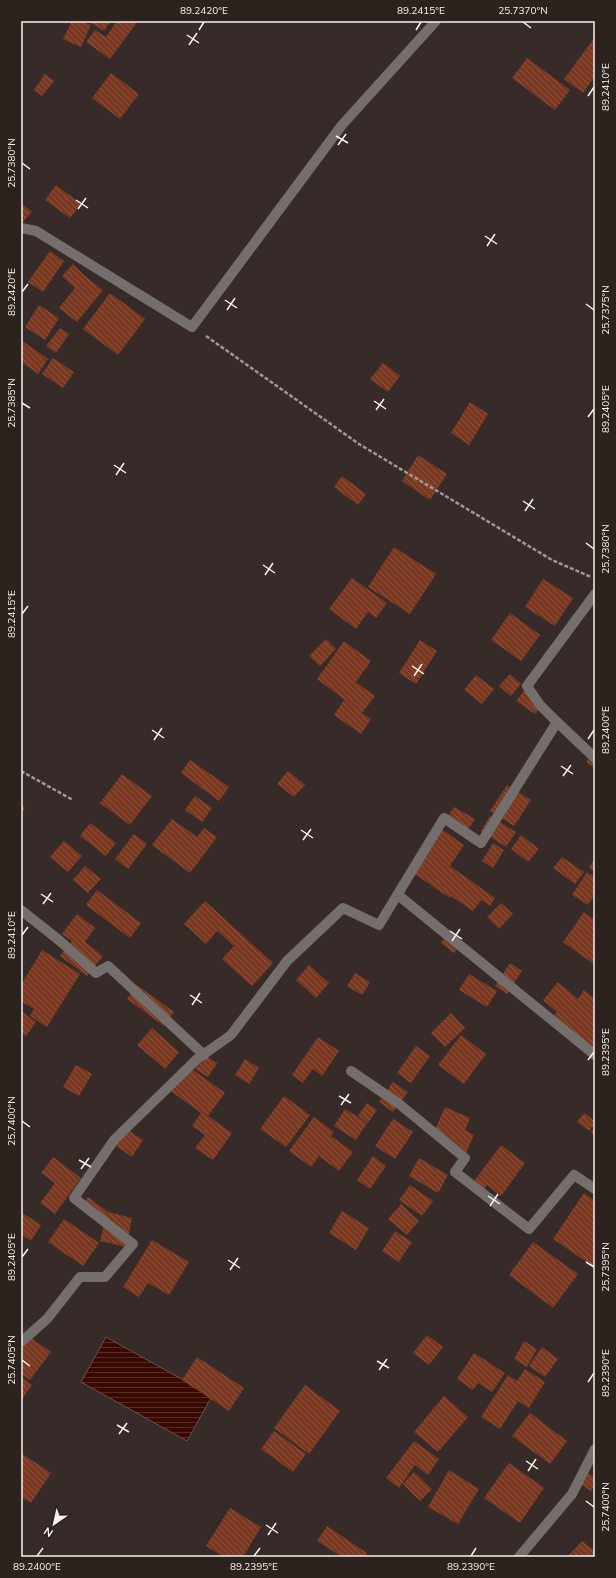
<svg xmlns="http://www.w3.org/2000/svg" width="616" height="1578" font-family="Mulish,sans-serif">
<defs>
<pattern id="water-rules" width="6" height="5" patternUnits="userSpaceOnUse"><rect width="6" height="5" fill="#380900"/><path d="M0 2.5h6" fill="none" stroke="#562d26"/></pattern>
<pattern id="building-back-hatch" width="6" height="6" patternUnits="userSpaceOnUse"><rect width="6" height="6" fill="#7a3821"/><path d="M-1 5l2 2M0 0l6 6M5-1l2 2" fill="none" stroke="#8e5542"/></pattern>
</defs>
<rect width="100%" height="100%" fill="#362b28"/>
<path fill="url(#water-rules)" stroke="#724f48" d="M106 1337 212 1396 187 1441 81 1382Z"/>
<g fill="url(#building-back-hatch)">
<path d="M72 21H82L91 25 81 47 63 39Z"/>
<path d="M88 21H111L104 31Z"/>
<path d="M117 21H138L110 59 86 42 95 30 106 37Z"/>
<path d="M595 37V76L583 93 564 79Z"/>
<path d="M527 58 570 90 555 110 512 78Z"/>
<path d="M111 73 139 94 120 119 92 98Z"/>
<path d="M45 74 54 81 42 96 34 90Z"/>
<path d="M56 185 81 204 70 218 45 200Z"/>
<path d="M21 203 32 212 21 224Z"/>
<path d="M50 251 64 261 43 292 28 282Z"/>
<path d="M73 264 85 276 103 290 77 322 59 308 75 288 62 276Z"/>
<path d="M110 293 145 319 118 355 83 329Z"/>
<path d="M39 305 59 318 45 340 25 327Z"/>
<path d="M60 328 69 334 56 353 46 346Z"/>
<path d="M21 340 48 359 38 374 21 362Z"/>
<path d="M53 358 74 372 63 388 42 374Z"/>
<path d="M383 363 400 376 388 392 370 379Z"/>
<path d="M470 402 488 414 469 445 451 433Z"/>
<path d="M418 455 447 474 430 500 402 481Z"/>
<path d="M342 476 366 494 358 505 334 487Z"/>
<path d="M394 547 436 574 410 614 368 587Z"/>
<path d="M352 578 387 603 376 618 368 612 356 629 329 609Z"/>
<path d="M543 579 573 598 555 626 525 607Z"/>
<path d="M510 613 540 635 521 661 491 640Z"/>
<path d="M326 639 336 649 320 666 309 656Z"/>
<path d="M420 640 437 651 416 684 399 673Z"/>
<path d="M344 641 371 661 356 682 375 696 362 713 371 719 361 734 334 715 344 700 357 709 317 679Z"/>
<path d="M510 674 521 684 511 696 499 686Z"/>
<path d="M476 675 494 689 482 704 464 690Z"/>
<path d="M525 689 543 703 535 714 516 701Z"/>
<path d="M595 750V768L586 762Z"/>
<path d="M190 760 229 787 219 801 181 773Z"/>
<path d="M288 771 305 785 294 797 277 784Z"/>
<path d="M122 774 152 796 130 825 100 803Z"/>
<path d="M507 785 531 800 514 826 490 811Z"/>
<path d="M195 796 212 808 202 822 185 810Z"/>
<path d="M21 804 25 808 21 814Z"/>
<path d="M454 807 475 819 465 834 445 821Z"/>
<path d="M490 816 516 832 506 847 481 831Z"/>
<path d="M172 819 197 837 204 828 217 837 190 873 152 845Z"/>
<path d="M90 823 116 843 106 856 80 836Z"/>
<path d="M439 827 464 845 450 866 495 898 490 906 481 900 473 911 451 896 450 898 409 870Z"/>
<path d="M134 834 147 844 128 869 115 859Z"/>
<path d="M521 835 539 849 528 862 511 849Z"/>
<path d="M64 841 82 856 68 872 50 857Z"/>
<path d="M493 843 504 850 493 868 482 861Z"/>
<path d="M562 857 584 872 575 884 553 868Z"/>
<path d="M595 859V872L589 867Z"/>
<path d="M85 866 101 879 88 893 73 880Z"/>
<path d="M587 872 595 877V894L588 905 572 895Z"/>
<path d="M97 890 141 923 130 938 86 905Z"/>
<path d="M205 901 273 963 252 986 222 959 234 946 217 931 206 944 184 924Z"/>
<path d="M501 903 513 914 499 929 487 917Z"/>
<path d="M584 912 595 920V965L563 942Z"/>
<path d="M77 914 95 928 85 942 103 956 87 976 60 956 72 941 62 934Z"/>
<path d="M449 933 462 943 454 953 441 943Z"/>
<path d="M42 950 80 974 47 1027 30 1016 34 1009 21 1001V985Z"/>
<path d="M510 963 522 971 507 994 495 986Z"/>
<path d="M309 965 329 983 316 998 296 980Z"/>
<path d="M355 973 370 982 362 995 347 986Z"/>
<path d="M469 974 497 991 487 1007 459 990Z"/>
<path d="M558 982 578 999 584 990 595 999V1052L552 1017 557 1012 543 1000Z"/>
<path d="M137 985 174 1012 164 1026 127 999Z"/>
<path d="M21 1011 36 1022 26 1036 21 1032Z"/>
<path d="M451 1013 465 1028 445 1047 431 1033Z"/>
<path d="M152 1028 179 1052 165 1069 137 1045Z"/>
<path d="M461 1035 486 1054 464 1084 438 1065Z"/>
<path d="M318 1037 339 1051 322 1076 313 1069 303 1083 292 1075Z"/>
<path d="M416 1046 430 1056 411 1083 397 1073Z"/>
<path d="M205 1055 217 1063 208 1077 195 1069Z"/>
<path d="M245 1059 259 1068 249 1084 235 1075Z"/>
<path d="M76 1065 92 1074 79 1096 63 1087Z"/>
<path d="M186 1065 225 1093 208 1116 232 1133 213 1160 195 1148 205 1135 192 1126 201 1113 168 1089Z"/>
<path d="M393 1082 408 1092 393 1112 379 1102Z"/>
<path d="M284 1096 310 1115 286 1147 260 1129Z"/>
<path d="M367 1103 377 1110 368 1123 358 1116Z"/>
<path d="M445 1107 470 1118 465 1130 474 1135 464 1158 433 1134Z"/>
<path d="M345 1109 367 1123 356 1140 334 1126Z"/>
<path d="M584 1113 595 1121V1124L589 1131 577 1122Z"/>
<path d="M314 1117 334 1132 331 1136 353 1152 339 1171 319 1156 311 1167 289 1151Z"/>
<path d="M393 1119 413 1132 395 1159 375 1146Z"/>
<path d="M595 1126V1135L591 1132Z"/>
<path d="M126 1129 143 1140 132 1157 114 1145Z"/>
<path d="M501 1145 525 1163 501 1196 487 1185 479 1195 469 1188Z"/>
<path d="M373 1156 386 1166 370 1189 357 1180Z"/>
<path d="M53 1157 81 1178 55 1214 40 1203 55 1183 41 1173Z"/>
<path d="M419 1158 448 1175 438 1193 409 1176Z"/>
<path d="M410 1185 433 1201 422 1216 399 1200Z"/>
<path d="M584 1193 595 1201 594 1267 553 1239Z"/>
<path d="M88 1197 108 1212 132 1218 126 1247 100 1241 106 1218 80 1207Z"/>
<path d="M401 1204 419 1221 407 1235 388 1219Z"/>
<path d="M342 1211 369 1228 356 1250 329 1233Z"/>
<path d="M21 1212 41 1225 31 1241 21 1234Z"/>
<path d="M64 1219 99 1243 83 1266 48 1242Z"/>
<path d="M395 1231 412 1242 399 1262 382 1251Z"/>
<path d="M152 1240 189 1262 169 1295 148 1283 139 1297 123 1287Z"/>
<path d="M533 1242 578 1274 553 1308 509 1275Z"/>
<path d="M27 1335 51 1352 30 1380 21 1374V1344Z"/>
<path d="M427 1335 443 1347 429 1365 413 1353Z"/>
<path d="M524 1341 537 1349 527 1367 514 1359Z"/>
<path d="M542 1347 558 1359 545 1377 529 1366Z"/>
<path d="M474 1353 505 1373 492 1392 478 1383 473 1390 457 1379Z"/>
<path d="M197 1357 244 1388 229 1411 182 1380Z"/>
<path d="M525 1369 545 1382 529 1408 518 1401 500 1429 481 1417 508 1375 517 1381Z"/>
<path d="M21 1377 32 1385 21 1401Z"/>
<path d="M305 1385 340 1411 309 1454 274 1428Z"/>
<path d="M444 1396 468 1417 438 1452 414 1432Z"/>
<path d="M530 1413 567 1441 550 1464 512 1436Z"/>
<path d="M274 1431 306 1454 293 1472 261 1449Z"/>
<path d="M414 1441 439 1459 428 1475 415 1465 399 1488 386 1478Z"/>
<path d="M21 1453 51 1473 31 1503 21 1497Z"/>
<path d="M509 1463 544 1488 520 1523 484 1498Z"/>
<path d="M449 1470 479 1489 458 1524 428 1507Z"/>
<path d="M414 1472 432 1489 420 1501 403 1484Z"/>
<path d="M587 1472 595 1478V1484L591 1491 579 1483Z"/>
<path d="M230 1508 261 1527 243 1557H224L206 1546Z"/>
<path d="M327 1526 367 1553 365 1557H342L317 1541Z"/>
<path d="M582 1541 595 1551V1557H567Z"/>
</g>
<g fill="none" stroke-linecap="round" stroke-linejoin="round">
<g stroke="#a19895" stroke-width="2.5" stroke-dasharray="4 2" stroke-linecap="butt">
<path d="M206 336 359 444 552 560 591 577"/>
<path d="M21 771 73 800"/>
</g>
<g stroke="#746e6c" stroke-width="10">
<path d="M21 228 36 231 192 327 342 125 436 21"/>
<path d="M557 722 540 705 527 686 595 594"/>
<path d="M398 895 595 1055"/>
<path d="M21 910 60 941 96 973 108 966 204 1055"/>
<path d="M351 1071 398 1103 465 1158 455 1172 529 1229 574 1175 595 1189"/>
<path d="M21 1342 47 1319 80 1277H105L133 1244 74 1198 114 1140 197 1059 231 1035 287 961 343 908 379 925 444 818 481 843 557 722 595 758"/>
<path d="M519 1557 572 1494 595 1449"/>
</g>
</g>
<path fill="none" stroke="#f9f2ef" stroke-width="1.5" d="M523 22 531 28M199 30 204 22M416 30 421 22M187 35 199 43M189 45 197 33M588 96 594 87M336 136 348 143M338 145 346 134M22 163 30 169M76 200 88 208M78 209 86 198M485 236 497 244M487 246 495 234M22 292 28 284M225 300 237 308M586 304 594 310M227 310 235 298M374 401 386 409M22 403 30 408M376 410 384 399M588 417 594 409M114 465 126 473M116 475 124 463M523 501 535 509M525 511 533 499M586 543 594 549M263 565 275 573M265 575 273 563M22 614 28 606M412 666 424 674M414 676 422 664M152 730 164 738M588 739 594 730M154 740 162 728M561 766 573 774M563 776 571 765M301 830 313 838M303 840 311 829M41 894 53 902M43 904 51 893M450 931 462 939M22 935 28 927M452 941 460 929M190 995 202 1003M192 1005 200 993M588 1060 594 1052M339 1096 351 1103M341 1105 349 1094M22 1121 30 1127M79 1160 91 1167M81 1169 89 1158M488 1196 500 1204M490 1206 498 1194M22 1257 28 1249M228 1260 240 1268M586 1262 594 1267M230 1270 238 1258M22 1360 30 1366M377 1361 389 1368M379 1370 387 1359M588 1382 594 1373M117 1425 129 1432M119 1434 127 1423M526 1461 538 1469M528 1471 536 1459M586 1501 594 1507M266 1525 278 1533M268 1535 276 1523M37 1556 43 1548M254 1556 260 1548M471 1556 476 1548"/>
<rect width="616" height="1578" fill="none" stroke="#2c221e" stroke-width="44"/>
<g transform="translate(54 1524) rotate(214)" stroke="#2c221e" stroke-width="3" paint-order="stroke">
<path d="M0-3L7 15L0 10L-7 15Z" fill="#f9f2ef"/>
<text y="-6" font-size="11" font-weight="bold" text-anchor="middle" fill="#f9f2ef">N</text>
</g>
<rect x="22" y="22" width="572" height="1534" fill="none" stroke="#f9f2ef" stroke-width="1.5"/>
<g font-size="10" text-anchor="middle" fill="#f9f2ef">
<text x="204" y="14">89.2420°E</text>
<text x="421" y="14">89.2415°E</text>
<text x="523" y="14">25.7370°N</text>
<text transform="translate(605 87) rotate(-90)" y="4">89.2410°E</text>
<text transform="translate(11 163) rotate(-90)" y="4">25.7380°N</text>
<text transform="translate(11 292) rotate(-90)" y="4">89.2420°E</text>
<text transform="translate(605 310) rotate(-90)" y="4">25.7375°N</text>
<text transform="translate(11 403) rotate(-90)" y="4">25.7385°N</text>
<text transform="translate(605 409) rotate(-90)" y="4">89.2405°E</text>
<text transform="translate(605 549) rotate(-90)" y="4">25.7380°N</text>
<text transform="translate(11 614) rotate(-90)" y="4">89.2415°E</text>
<text transform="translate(605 730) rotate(-90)" y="4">89.2400°E</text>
<text transform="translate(11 935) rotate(-90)" y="4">89.2410°E</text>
<text transform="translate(605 1052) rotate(-90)" y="4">89.2395°E</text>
<text transform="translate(11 1121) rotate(-90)" y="4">25.7400°N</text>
<text transform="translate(11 1257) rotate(-90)" y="4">89.2405°E</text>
<text transform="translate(605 1267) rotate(-90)" y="4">25.7395°N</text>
<text transform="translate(11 1360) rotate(-90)" y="4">25.7405°N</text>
<text transform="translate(605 1373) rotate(-90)" y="4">89.2390°E</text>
<text transform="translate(605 1507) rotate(-90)" y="4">25.7400°N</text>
<text x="37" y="1570">89.2400°E</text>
<text x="254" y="1570">89.2395°E</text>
<text x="471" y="1570">89.2390°E</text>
</g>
</svg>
